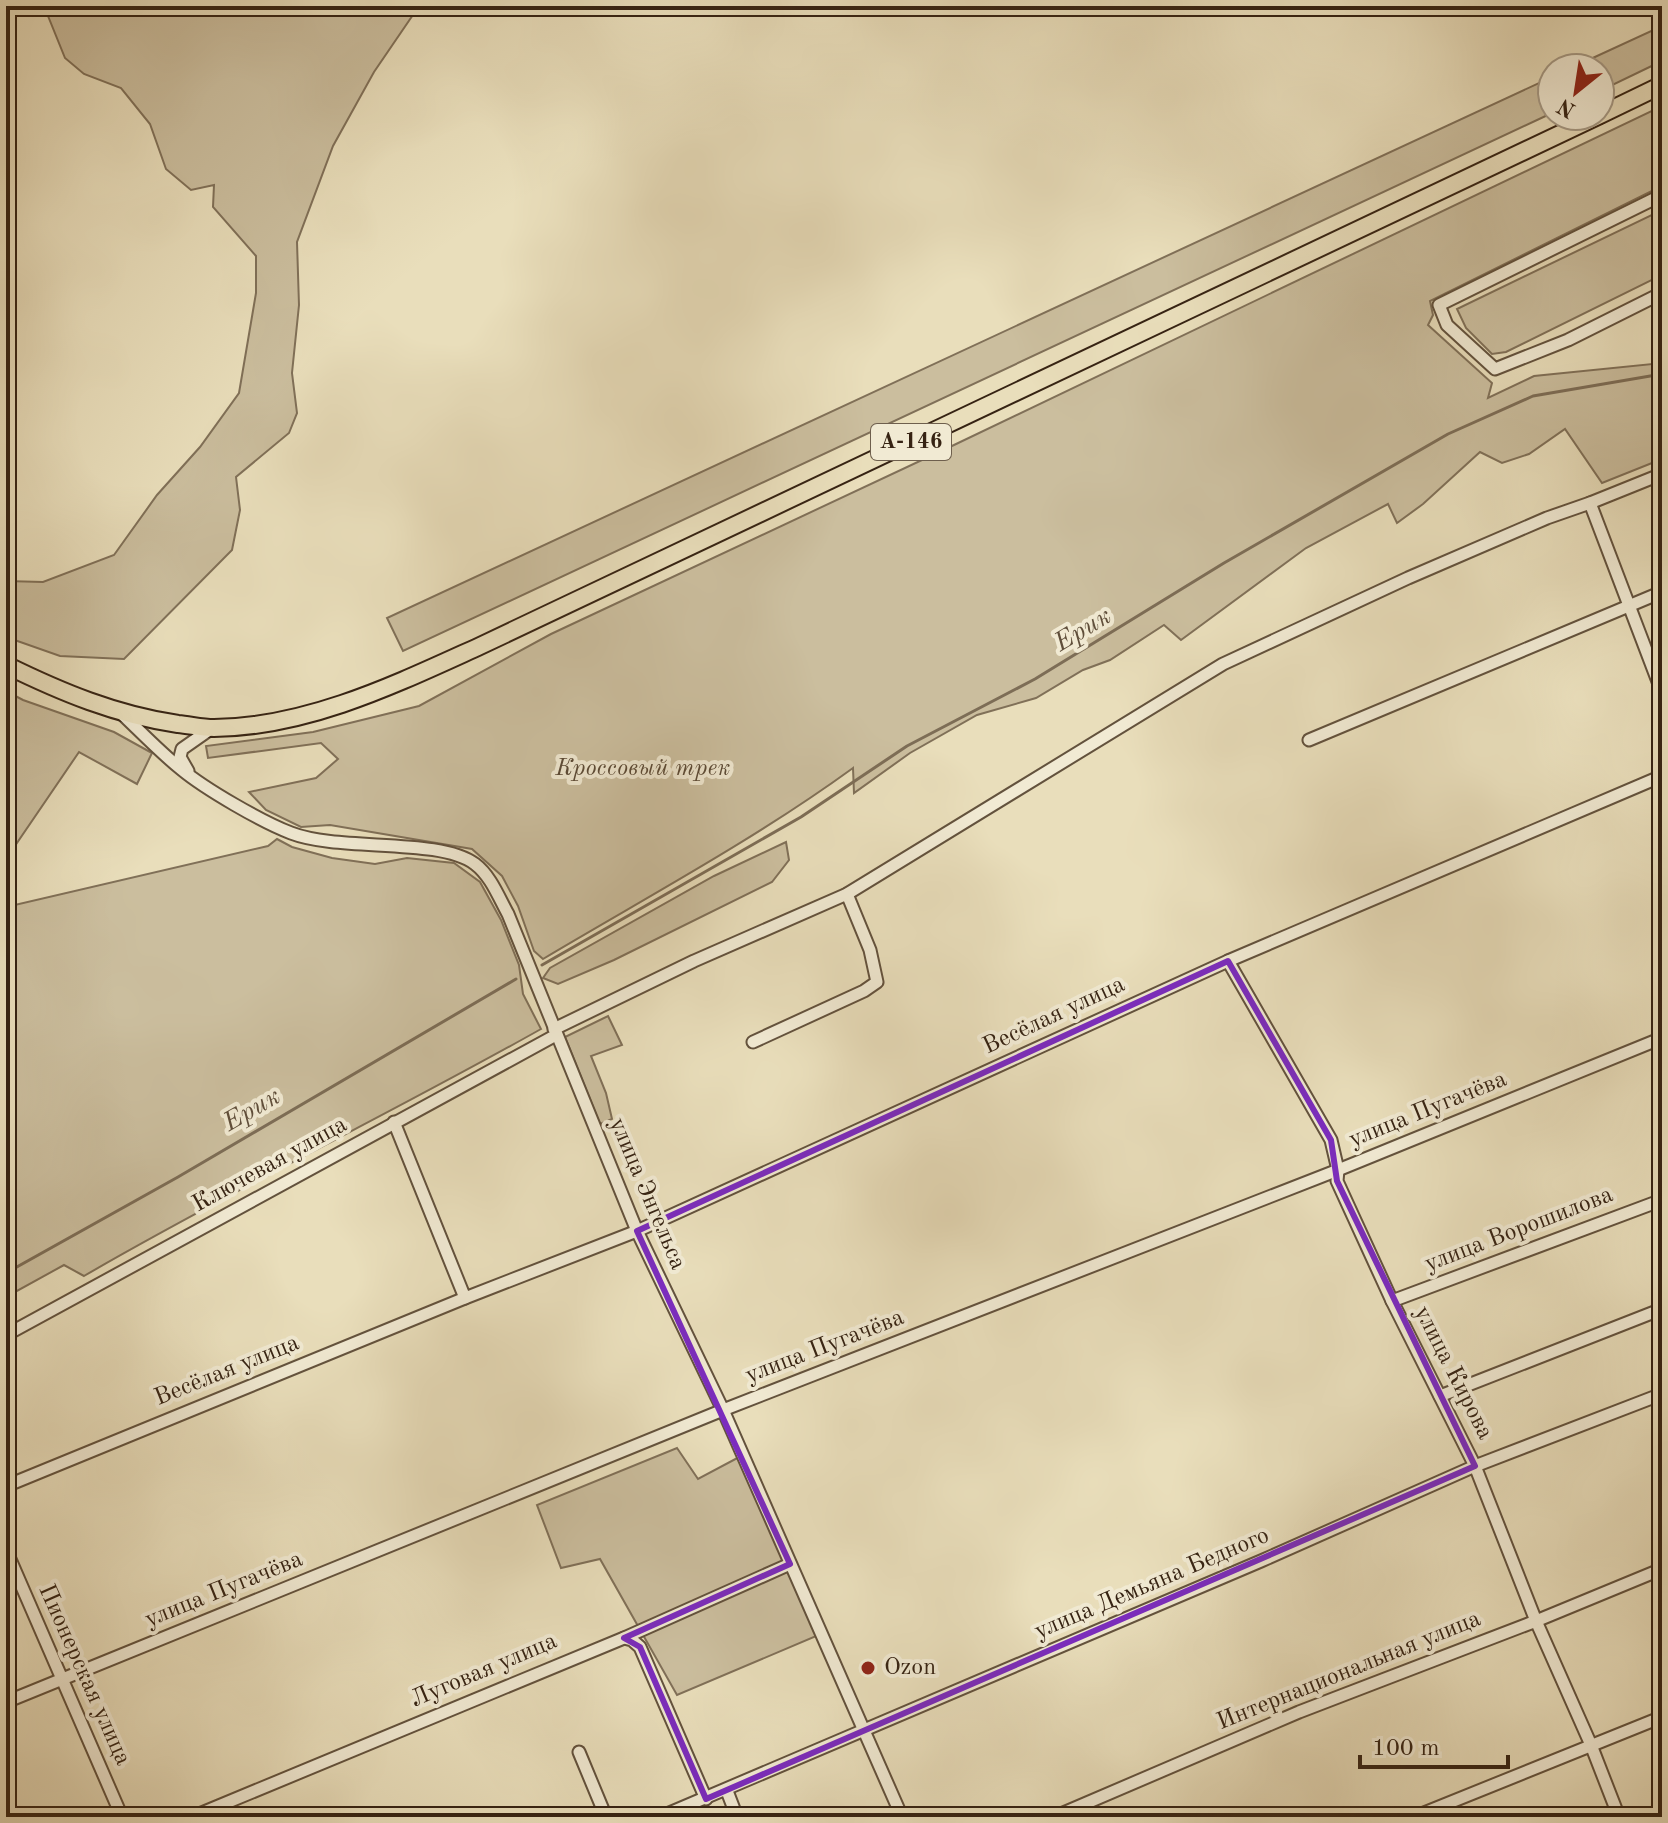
<svg xmlns="http://www.w3.org/2000/svg" width="1668" height="1823" font-family="'Old Standard TT',serif">
<rect width="100%" height="100%" fill="#e9debb"/>
<filter id="stains"><feTurbulence type="fractalNoise" baseFrequency=".0025" numOctaves="4"/><feColorMatrix values="0 0 0 0 .2 0 0 0 0 .09 0 0 0 0 .02 0 0 0 .5 -.17"/></filter>
<radialGradient id="worn" r=".72"><stop offset=".6" stop-color="#630" stop-opacity="0"/><stop offset="1" stop-color="#630" stop-opacity=".3"/></radialGradient>
<g fill="#cbbe9e" stroke="#807058" stroke-width="2">
<path d="M44 6H419L374 72 333 146 297 242 299 305 292 373 297 413 289 433 236 477 240 510 232 550 124 659 60 656 6 637V581L43 582 114 555 157 495 200 447 239 393 256 293V256L213 207 214 185 191 190 166 169 150 124 121 88 84 74 65 58Z"/>
<path d="M1662 26V61L1600 91V68H1571Z"/>
<path d="M1552 77V113L403 651 387 618Z"/>
<path d="M1662 106V186L1430 301 1433 315 1428 325 1492 383 1488 398 1534 376 1662 363V401L1657 403 1662 414V459L1602 483 1565 429 1529 454 1502 463 1480 452 1423 504 1397 523 1388 504 1306 548 1181 640 1164 625 1110 660 1083 670 1036 698 977 715 910 753 854 793 853 768C754 840 647 897 543 959L534 951 518 906 502 876 472 849 330 825 301 827 266 810 249 792 316 778 338 759 321 743 208 758 206 746 313 732 419 706 551 634 954 445Z"/>
<path d="M1662 210V275L1506 352 1492 354 1466 328 1457 309Z"/>
<path d="M6 691 23 700 114 732 152 753 137 784 79 752 6 859Z"/>
<path d="M277 839 292 847 332 858 375 864 407 858 454 863 480 882 501 920 519 965 523 994 541 1029C390 1114 234 1189 84 1276L64 1265 6 1297V907L268 846Z"/>
<path d="M786 842 789 860 772 882 614 960 558 984 543 978 550 968 714 876Z"/>
<path d="M608 1016 622 1045 591 1056 606 1093 612 1119 600 1124 565 1037Z"/>
<path d="M677 1448 698 1479 743 1455 821 1634 677 1695 600 1559 561 1568 537 1505Z"/>
</g>
<g fill="none" stroke-linecap="round" stroke-linejoin="round">
<g stroke="#7d6d56" stroke-width="3">
<path d="M542 965 801 817 907 746 1035 679 1224 563 1448 434 1533 396 1662 374"/>
<path d="M6 1273 178 1177 516 979"/>
</g>
<g stroke="#63523d" stroke-width="15">
<g id="minor">
<path d="M1662 195 1439 305 1447 325 1495 369 1568 340 1662 293"/>
<path d="M1662 474 1590 503 1662 692"/>
<path d="M123 715C142 733 160 752 181 769 205 789 262 822 291 833 340 852 439 837 475 864 491 876 499 898 508 914L637 1231 723 1410 902 1817"/>
<path d="M1309 740 1662 592"/>
<path d="M188 771 180 757 182 749 212 728"/>
<path d="M1228 961 1331 1140 1338 1170 1337 1181 1392 1301 1475 1466 1536 1621 1591 1745 1619 1817"/>
<path d="M554 1029 694 961 847 894 1223 664 1408 578 1547 518 1590 503"/>
<path d="M753 1042 864 991 877 982 870 950 847 894"/>
<path d="M394 1122 465 1298"/>
<path d="M1392 1301 1662 1200"/>
<path d="M6 1335 556 1035"/>
<path d="M1440 1396 1662 1309"/>
<path d="M6 1486 465 1298 637 1231 1228 961 1662 776"/>
<path d="M6 1550 122 1817"/>
<path d="M624 1638 790 1564"/>
<path d="M6 1702 723 1410 1338 1170 1662 1038"/>
<path d="M579 1752 606 1817"/>
<path d="M727 1791 737 1817"/>
<path d="M192 1817 624 1638 632 1640 640 1647 706 1799"/>
<path d="M660 1817 1261 1561 1475 1466 1662 1394"/>
<path d="M1054 1817 1299 1712 1536 1621 1662 1569"/>
<path d="M1414 1817 1662 1717"/>
</g>
</g>
<g stroke="#362313" stroke-width="20">
<g id="highway">
<path d="M1600 115 1662 85"/>
<path d="M6 665C61 692 116 715 178 724 190 725 202 728 214 728 308 727 396 684 480 646L1598 116"/>
</g>
</g>
<use href="#minor" stroke="#f1ead3" stroke-width="11"/>
<use href="#highway" stroke="#e9debb" stroke-width="16"/>
</g>
<path fill="none" stroke="#7b2cbf" stroke-width="6" stroke-linejoin="round" d="M1228 961 1331 1140 1337 1181 1475 1466 706 1799 640 1647 624 1638 790 1564 637 1231Z"/>
<circle fill="#8f2418" stroke="#f1ead3" stroke-width="3" cx="868" cy="1668" r="8"/>
<g text-anchor="middle" dominant-baseline="central" stroke-width="8" stroke-linejoin="round" paint-order="stroke">
<rect fill="#f1ead3" stroke="#6e5f4d" stroke-width="2" x="871" y="424" width="80" height="36" rx="6"/>
<g font-size="22" font-weight="bold" fill="#362313">
<text x="911" y="442">А-146</text>
</g>
<g font-size="24" font-style="italic" fill="#5b4a36" stroke="#f1ead3">
<text x="643" y="769">Кроссовый трек</text>
</g>
<g font-size="24" fill="#362313" stroke="#f1ead3">
<text transform="translate(1054 1016) rotate(-25)">Весёлая улица</text>
<text transform="translate(1428 1110) rotate(-22)">улица Пугачёва</text>
<text transform="translate(270 1165) rotate(-29)">Ключевая улица</text>
<text transform="translate(647 1194) rotate(67)">улица Энгельса</text>
<text transform="translate(1519 1230) rotate(-21)">улица Ворошилова</text>
<text transform="translate(825 1347) rotate(-21)">улица Пугачёва</text>
<text transform="translate(227 1371) rotate(-22)">Весёлая улица</text>
<text transform="translate(1453 1373) rotate(63)">улица Кирова</text>
<text transform="translate(1152 1584) rotate(-23)">улица Демьяна Бедного</text>
<text transform="translate(224 1590) rotate(-22)">улица Пугачёва</text>
<text transform="translate(484 1671) rotate(-23)">Луговая улица</text>
<text transform="translate(1349 1671) rotate(-22)">Интернациональная улица</text>
<text transform="translate(84 1675) rotate(66)">Пионерская улица</text>
</g>
<g font-size="24" fill="#362313" stroke="#f1ead3" text-anchor="start">
<text x="884" y="1668">Ozon</text>
</g>
<g font-size="26" font-style="italic" fill="#5f4e3a" stroke="#f1ead3">
<text transform="translate(1083 630) rotate(-31)">Ерик</text>
<text transform="translate(252 1110) rotate(-30)">Ерик</text>
</g>
</g>
<rect width="1668" height="1823" fill="none" stroke="#e9debb" stroke-width="32"/>
<rect x="8" y="8" width="1652" height="1807" fill="none" stroke="#362313" stroke-width="4"/>
<rect x="16" y="16" width="1636" height="1791" fill="none" stroke="#362313" stroke-width="2"/>
<g transform="translate(1576 92) rotate(210)"><circle r="38" fill="#f1ead3" stroke="#a69a86" stroke-width="2"/>
<path d="M0-6L14 30L0 20L-14 30Z" fill="#8f2418"/>
<text y="-12" font-size="22" font-weight="bold" text-anchor="middle" fill="#362313">N</text>
</g>
<path d="M1360 1755v12h148v-12" fill="none" stroke="#362313" stroke-width="4"/>
<text x="1372" y="1755" font-size="24" fill="#362313" stroke="#f1ead3" stroke-width="6" paint-order="stroke">100 m</text>
<rect width="100%" height="100%" filter="url(#stains)"/>
<rect width="100%" height="100%" fill="url(#worn)"/>
</svg>
